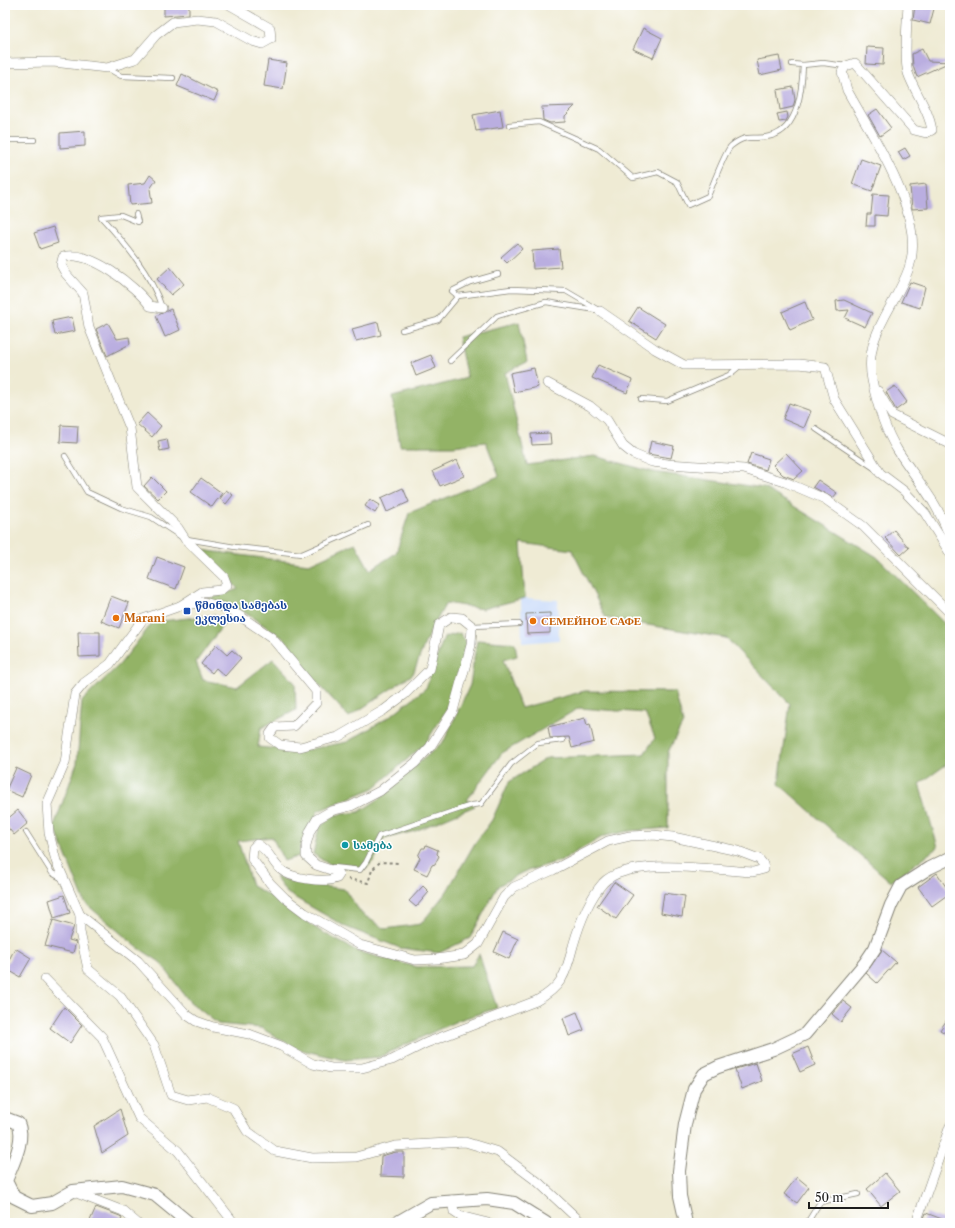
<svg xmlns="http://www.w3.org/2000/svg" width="955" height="1228" font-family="'Libre Caslon Text','Noto Serif Georgian',serif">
<rect width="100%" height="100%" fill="#fff"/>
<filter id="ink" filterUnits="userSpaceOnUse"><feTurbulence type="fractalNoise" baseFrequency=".025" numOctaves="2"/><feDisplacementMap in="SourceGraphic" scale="8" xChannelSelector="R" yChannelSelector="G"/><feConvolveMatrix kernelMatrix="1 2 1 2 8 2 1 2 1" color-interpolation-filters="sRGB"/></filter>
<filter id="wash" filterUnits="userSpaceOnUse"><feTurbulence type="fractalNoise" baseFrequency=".012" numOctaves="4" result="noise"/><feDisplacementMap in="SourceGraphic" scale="16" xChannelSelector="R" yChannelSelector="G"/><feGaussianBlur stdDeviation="0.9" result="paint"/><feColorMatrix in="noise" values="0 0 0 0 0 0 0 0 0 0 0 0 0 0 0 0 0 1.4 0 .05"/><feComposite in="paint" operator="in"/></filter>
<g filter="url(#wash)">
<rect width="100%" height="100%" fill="#efebd4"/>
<path fill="#cadcf9" d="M525 598 558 600 559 640 522 643 521 599Z"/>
<g fill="#93b366" stroke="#586841">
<path d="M519 322 527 362 505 373 527 465 595 456 653 472 764 488 877 557 950 629V762L919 784 938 847 891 882 779 784 790 704 726 638 606 618 572 550 521 543 525 598 482 609 446 603 426 640 413 674 349 717 313 678 286 640 241 610 206 600 238 589 201 550 309 564 355 543 370 570 396 553 409 513 499 476 486 442 453 446H400L392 397 467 378 458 337Z"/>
<path d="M214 615 225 622 196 662 203 680 237 687 273 659 295 683 296 710 261 728 258 747 300 751 347 742 389 717 426 688 444 637 460 633 467 643 452 701 425 744 374 788 318 811 299 856 284 861 272 837 238 841 252 886 281 902 320 931 359 952 417 967 472 966 479 954 497 1008 459 1020 379 1057 345 1060 297 1049 261 1028 218 1024 189 1001 160 962 137 947 85 903 54 826 77 763 82 701 120 664 153 622Z"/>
<path d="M477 640 515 643 517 656 503 660 521 708 585 691 675 692 683 723 668 752V828L629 831 604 836 562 860 521 873 498 886 470 938 439 953 400 948 346 927 287 893 275 877 304 884 344 889 362 914 385 929 421 924 447 891 475 843 492 820 509 782 547 758 644 754 655 738 645 713 579 708 502 753 467 800 475 806 415 831 384 839 375 859 366 869 330 865 313 854 319 827 335 815 359 812 385 795 404 776 444 741 470 685Z"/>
</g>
<g id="blocks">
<g fill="#baaee0">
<path d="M164 5H189V14L164 16Z"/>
<path d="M915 5H935L930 24 913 20Z"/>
<path d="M643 28 662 38 653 58 633 49Z"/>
<path d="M867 47 884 48 883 65 866 64Z"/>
<path d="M922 49 928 61 950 62 917 77 913 66 912 54Z"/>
<path d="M779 56 782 70 760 75 757 60Z"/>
<path d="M268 60 287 63 283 89 264 86Z"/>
<path d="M182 74 218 92 214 101 177 86Z"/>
<path d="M793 87 795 100 793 107 780 110 777 90Z"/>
<path d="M575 106 565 116V122L550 123 543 120 542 107Z"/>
<path d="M877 109 891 128 880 136 868 115Z"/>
<path d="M500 110 503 127 476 131 473 115Z"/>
<path d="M787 112 788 117 786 121 779 122 777 114Z"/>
<path d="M85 131V146L60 148V133Z"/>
<path d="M905 148 910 156 903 160 898 152Z"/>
<path d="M861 159 881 166 872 191 852 184Z"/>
<path d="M150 175 156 180 150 189 152 203 130 205 128 185 145 183Z"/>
<path d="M926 184 928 208 912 209 910 186Z"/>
<path d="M873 194 889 195 887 216 875 215V226H866L867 214H871Z"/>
<path d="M53 227 58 243 40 249 34 233Z"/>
<path d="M517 243 522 249 507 263 501 257Z"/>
<path d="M559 249 561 267 533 269 532 251Z"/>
<path d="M170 267 184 284 171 295 157 279Z"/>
<path d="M910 282 925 287 920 308 901 302Z"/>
<path d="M844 300 872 313 865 327 845 318 849 310 837 311 836 301Z"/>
<path d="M805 302 812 320 790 330 782 312Z"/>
<path d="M638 307 665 324 656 338 629 321Z"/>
<path d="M171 309 180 330 165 337 156 316Z"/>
<path d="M72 317 75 331 55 335 52 321Z"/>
<path d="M378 322 381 335 356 341 352 329Z"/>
<path d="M108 323 117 339 129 337 130 344 107 356 96 329Z"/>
<path d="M431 355 436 368 416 376 411 363Z"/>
<path d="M598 365 632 380 627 393 592 378Z"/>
<path d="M534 368 538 387 514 392 510 373Z"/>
<path d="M895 386 907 402 896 410 886 392Z"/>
<path d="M789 403 811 411 804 428 783 419Z"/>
<path d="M147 413 161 426 152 437 137 424Z"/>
<path d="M61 425 78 426 77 443 60 442Z"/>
<path d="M550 433 551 444 532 445 531 434Z"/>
<path d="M167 439 169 449 160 451 158 441Z"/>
<path d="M651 441 674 446 671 458 648 454Z"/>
<path d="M751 453 769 459 766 470 747 464Z"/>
<path d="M786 453 803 471 794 479 783 475 773 465Z"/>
<path d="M457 460 464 476 440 486 433 471Z"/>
<path d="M152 477 166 491 158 499 144 486Z"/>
<path d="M201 478 222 493 212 507 191 492Z"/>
<path d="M818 480 837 493 833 498 813 487Z"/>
<path d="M403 488 409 502 387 512 381 498Z"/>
<path d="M226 490 233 495 226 504 220 499Z"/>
<path d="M370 499 380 505 375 513 365 506Z"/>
<path d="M894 530 909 548 901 555 885 538Z"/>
<path d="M157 557 184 567 176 589 149 579Z"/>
<path d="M111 596 129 603 119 628 101 621Z"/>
<path d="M550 613V633L527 634 526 614Z"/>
<path d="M78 632H100V656L79 657Z"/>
<path d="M216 645 227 655 232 650 241 658 225 676 216 668 212 673 201 664Z"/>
<path d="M585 718 587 725 590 724 594 742 572 748 569 737 550 738 548 727Z"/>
<path d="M16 768 31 775 22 797 6 790Z"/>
<path d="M18 810 28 823 14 835 5 824V821Z"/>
<path d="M426 845 438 850 437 854 439 856 435 864 432 865 427 875 414 869 420 858 418 856 422 848H425Z"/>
<path d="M937 873 950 893 932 906 918 887Z"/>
<path d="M614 882 633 895 616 919 597 906Z"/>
<path d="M423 886 429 892 416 907 409 901Z"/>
<path d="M664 893 685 896 682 917 661 913Z"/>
<path d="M64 895 70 913 54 918 49 900Z"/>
<path d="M53 920 74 926 69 940 76 942 73 953 45 946Z"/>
<path d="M503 932 518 939 509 959 494 952Z"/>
<path d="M15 948 31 958 20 977 5 968Z"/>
<path d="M882 950 896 962 877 983 866 973Z"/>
<path d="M843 1001 852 1008 841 1022 832 1014Z"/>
<path d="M64 1007 82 1025 70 1043 50 1028Z"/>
<path d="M577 1012 584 1030 569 1036 563 1018Z"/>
<path d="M950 1015V1036L940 1030Z"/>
<path d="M808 1047 815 1065 800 1072 792 1054Z"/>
<path d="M756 1063 762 1081 742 1089 735 1069Z"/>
<path d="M120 1109 128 1136 102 1153 94 1126Z"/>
<path d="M396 1152H404V1177L380 1176 381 1156Z"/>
<path d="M885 1173 900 1191 881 1206 867 1189Z"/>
<path d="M797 1177 809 1187 797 1203 784 1194Z"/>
<path d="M96 1207 120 1216 122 1218 120 1223H89Z"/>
<path d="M926 1213 950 1222V1223H922Z"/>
</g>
</g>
</g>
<g filter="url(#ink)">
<use href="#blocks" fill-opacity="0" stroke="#868478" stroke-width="1"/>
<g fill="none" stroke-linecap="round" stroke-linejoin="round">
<g stroke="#868478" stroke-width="6">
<g id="lane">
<path d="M792 64 803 65 823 63 846 66"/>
<path d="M107 68 121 76 173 78"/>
<path d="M509 125 539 122 599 149 633 178 658 172 677 182 688 205 708 196C712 187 725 151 731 146 748 132 754 141 771 136 799 129 802 88 803 65"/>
<path d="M5 140H34"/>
<path d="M136 214 138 222 121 215 101 217C124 242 152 275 162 308"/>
<path d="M458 296 452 291 470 282 498 274"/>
<path d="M402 330 438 320 458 296 511 289 566 291 600 311"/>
<path d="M450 361 497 316 546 302 596 310"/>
<path d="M641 399 667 401 729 375 741 365"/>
<path d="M816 429 874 468"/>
<path d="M65 456 87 492 121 508 151 517 180 536"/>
<path d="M187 539 235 547 302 554 368 525"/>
<path d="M472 626 519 624"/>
<path d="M26 832 52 873 63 879"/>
<path d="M333 867 360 870 366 862 379 836 472 805 481 804 511 764 538 743 563 740"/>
<path d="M807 1223 820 1202 858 1194"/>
</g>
</g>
<g stroke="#868478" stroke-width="10">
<g id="street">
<path d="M908 5C907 20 904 60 908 73 915 93 929 110 932 130L926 133 914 130 855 63 846 66 842 72 847 90C872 136 927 215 909 268 895 308 863 335 872 380 877 405 885 430 898 451 918 482 939 503 950 539"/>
<path d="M5 63 53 62 107 68 135 59 156 35 173 22 197 19 216 21 252 41 262 44 271 39 270 28 230 5"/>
<path d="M162 308 150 306C136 286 89 249 63 257L61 265 66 274 83 293 89 327 130 428 137 487 178 528 185 539 224 577 227 585 221 590 202 592 180 606 143 619 110 664 84 683 75 694 65 763 47 804 49 833 56 861 80 915V932L88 969 120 996 154 1045 171 1095 188 1100 207 1097 233 1108 247 1131 275 1151 312 1158 356 1157 395 1146 465 1142 498 1152 538 1182 582 1223"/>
<path d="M600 311 655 349 684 365 799 364 825 367 834 399 880 473 904 491 925 513 950 553"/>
<path d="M547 383 590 406 607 420 623 446 633 454 652 462 668 464 744 469 785 482 825 499 863 526 950 613"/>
<path d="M878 391 892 415 950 444"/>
<path d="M80 915 138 961 187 1015 196 1021 213 1027 249 1034 281 1046 313 1064 331 1068H362L392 1060 426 1043 536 1001C562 987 566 974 573 946 579 925 588 900 603 883 628 856 717 870 753 872L764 869 763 864 759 859 738 851 673 837 653 835 630 836 608 841 553 870 514 887 504 897 478 944 464 955 437 959 415 960 360 945 305 913 285 898 270 883 252 859 253 848 257 844C271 852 271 861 280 869 291 879 324 883 337 878L339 875 337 872 316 865 306 856V845L310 831 317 819 331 811 351 806 380 791 415 763 430 747 453 711 471 645 472 626 462 618 451 617 439 625 430 669 404 695 384 710 338 737 300 747 280 745 270 738V734L275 727 294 726 316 703V691L271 637 243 618 226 608 204 602 180 606"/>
<path d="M45 979 102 1037 139 1118 178 1151 234 1223"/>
<path d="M74 1192 123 1211 137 1223"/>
<path d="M452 1200 454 1212 460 1216 488 1223"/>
<path d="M916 1223 950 1126"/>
</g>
</g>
<g stroke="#868478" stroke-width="14">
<g id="secondary">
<path d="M5 1118 18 1123C26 1140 12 1165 6 1181L14 1197 32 1206 52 1203 73 1191 122 1186 155 1195 189 1223"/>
<path d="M396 1223 431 1203 487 1199 514 1203 546 1223"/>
<path d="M686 1223 680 1196 679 1171 685 1124 694 1089 704 1074 718 1067 773 1049 805 1034 865 963 875 948 891 905 901 886 929 868 950 858"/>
</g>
</g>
<path stroke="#868478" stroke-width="2" stroke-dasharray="3 3" stroke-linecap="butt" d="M348 879 368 883 372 870 380 862 400 863"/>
<use href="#lane" stroke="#fff" stroke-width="4.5"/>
<use href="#street" stroke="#fff" stroke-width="9"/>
<use href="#secondary" stroke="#fff" stroke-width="12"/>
</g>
</g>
<rect fill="#1a4fb4" stroke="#fff" stroke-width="1.5" x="183" y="607" width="8" height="8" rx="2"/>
<g fill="#e8710a" stroke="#fff" stroke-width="1.5">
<circle cx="116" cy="618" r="4"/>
<circle cx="533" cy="621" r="4"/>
</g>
<circle fill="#0f9aa8" stroke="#fff" stroke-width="1.5" cx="345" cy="845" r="4"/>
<g text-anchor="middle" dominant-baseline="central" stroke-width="3" stroke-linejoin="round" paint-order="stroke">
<g font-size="11" font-weight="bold" fill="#164399" stroke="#fff" text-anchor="start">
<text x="195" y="605">წმინდა სამებას<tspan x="195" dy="13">ეკლესია</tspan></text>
</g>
<g font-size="11" font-weight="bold" fill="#c56008" stroke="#fff" text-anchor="start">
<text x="124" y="618">Marani</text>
<text x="541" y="621">СЕМЕЙНОЕ САФЕ</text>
</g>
<g font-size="11" font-weight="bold" fill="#0d838f" stroke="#fff" text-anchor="start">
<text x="353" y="845">სამება</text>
</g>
</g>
<rect width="955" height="1228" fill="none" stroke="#fff" stroke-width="20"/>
<path d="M809 1202v6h79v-6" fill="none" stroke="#1c1c1c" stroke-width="2"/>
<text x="815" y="1202" font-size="12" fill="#1c1c1c" stroke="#ffffff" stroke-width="3" paint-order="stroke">50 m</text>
</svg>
